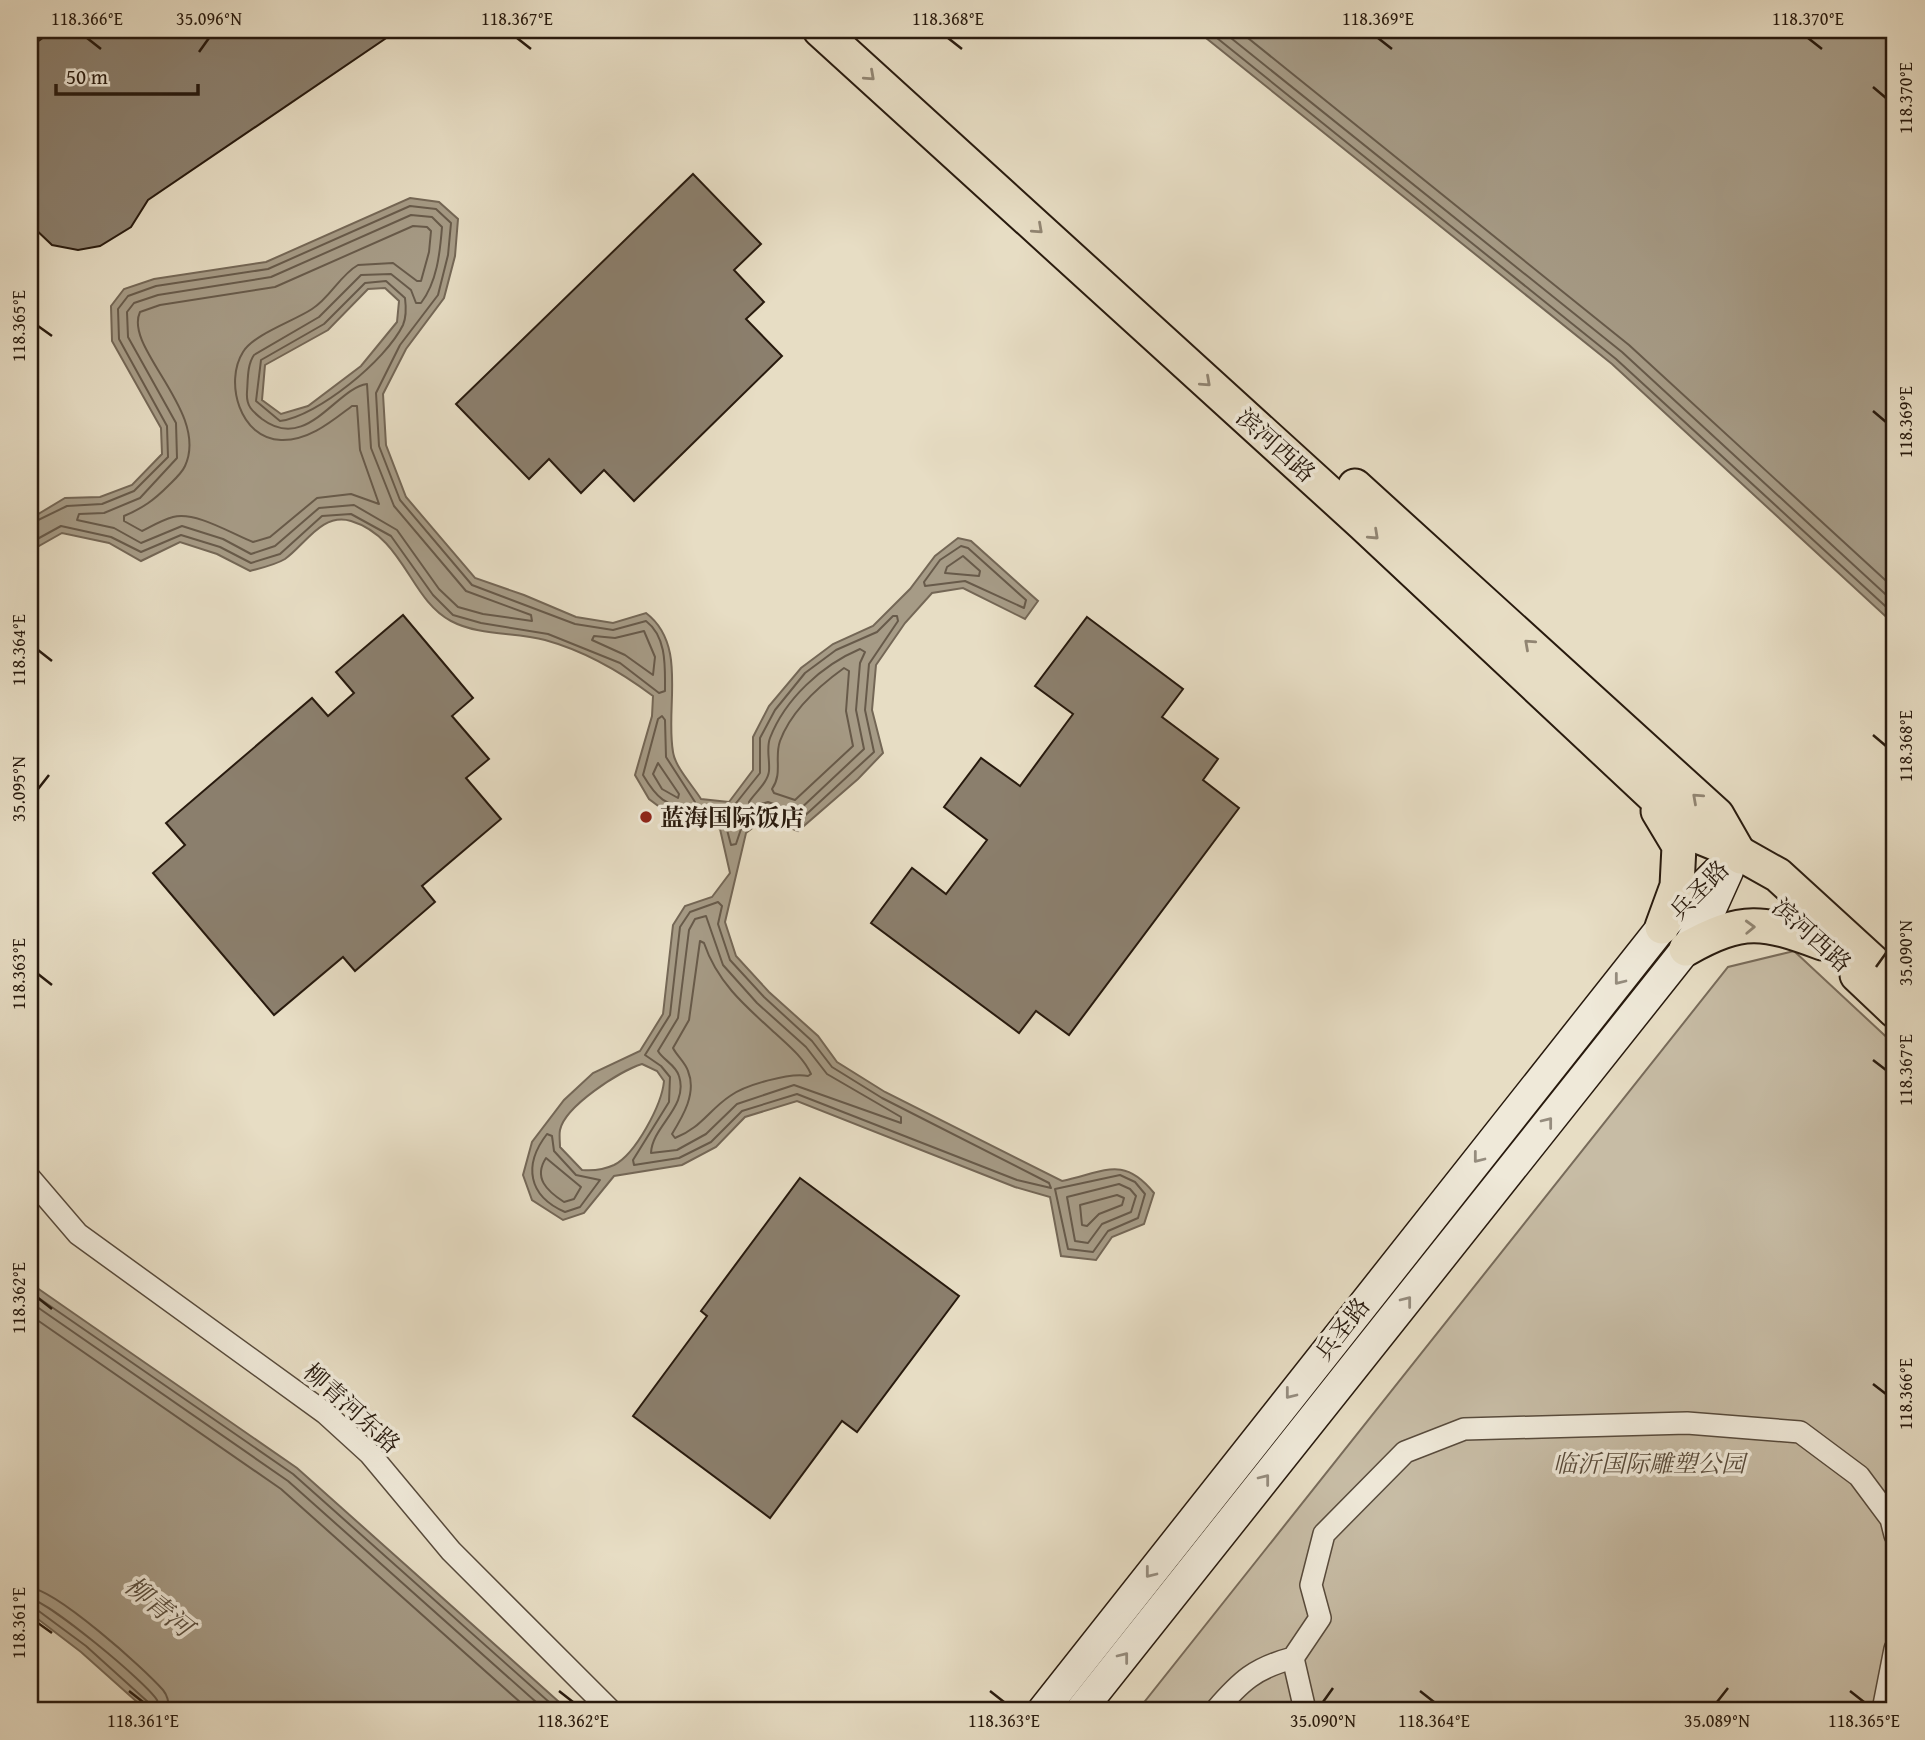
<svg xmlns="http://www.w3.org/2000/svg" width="1925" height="1740" font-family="'Gentium Book Plus','Noto Serif SC',serif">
<rect width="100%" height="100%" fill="#e7ddc4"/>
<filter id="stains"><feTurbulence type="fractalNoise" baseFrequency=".00286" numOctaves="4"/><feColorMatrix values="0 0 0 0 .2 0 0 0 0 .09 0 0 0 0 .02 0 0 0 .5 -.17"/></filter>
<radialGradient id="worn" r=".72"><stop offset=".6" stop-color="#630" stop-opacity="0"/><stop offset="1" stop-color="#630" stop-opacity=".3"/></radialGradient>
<path fill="#c7bca5" stroke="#786b5a" stroke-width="2" d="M1794 951 1895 1045V1710H1138L1728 967Z"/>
<g fill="#a69b86" stroke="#746756" stroke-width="2" fill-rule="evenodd">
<path d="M1196 30H1895V625L1612 364Z"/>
<path d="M410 198 439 202 458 219 455 256 444 298 406 349 383 394 386 445 406 497 475 578 524 595 576 617 613 623 646 613C688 645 665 706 673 752 675 767 693 786 701 799L729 802 753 770V737L769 706 801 668 833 644 873 626 910 589 935 556 958 538 971 541 1038 601 1025 619 963 588 932 593 905 623 876 665 872 710 883 753 858 779 798 831 765 818 746 833 725 922 736 956 769 992 818 1036 837 1062 885 1092 1062 1181C1105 1172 1123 1155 1154 1193L1144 1224 1112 1237 1096 1260 1061 1256 1050 1197 1015 1187 797 1101 745 1117 716 1147 682 1165 614 1176 584 1213 563 1220 532 1200 523 1175 532 1142 564 1100 593 1073 640 1051 663 1014 673 925 685 906 712 897 730 873 720 829 694 815 669 814 649 799 635 775 652 716 653 696C621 672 585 651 545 640 515 632 479 636 451 621 410 600 404 537 351 521 322 512 305 545 285 559 275 565 261 568 250 571L217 554 180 542 141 561 109 543 62 533 30 551V519L65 498 100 497 132 485 162 454 161 428 112 341 111 306 124 289 154 279 266 262ZM385 288 399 301 397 322 361 366 308 406 281 414 262 400 265 365 328 330 368 289ZM642 1064 657 1071 664 1081C662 1104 636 1154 614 1165 603 1170 593 1171 582 1170L560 1147C560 1142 559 1135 560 1130 565 1106 620 1071 642 1064Z"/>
<path d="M30 1283 297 1468 568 1710H146L81 1652 30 1613Z"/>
</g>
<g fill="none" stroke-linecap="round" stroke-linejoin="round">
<g stroke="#675a4a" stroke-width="2">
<path d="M1207 30 1616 359 1895 615"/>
<path d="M1221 30 1622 352 1895 603"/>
<path d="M1238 30 1629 345 1895 589"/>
<path d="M411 215 432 217 442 227C440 253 437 282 421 303H416L411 290 391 274 361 275 319 317 254 355C247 365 248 380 247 392 246 406 252 411 262 419 307 453 336 388 367 384L371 448 394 506 466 591 531 615 532 621 483 614 458 607 439 589 397 530 354 505 319 508 275 546 251 554 223 539 182 526 141 543 114 528 77 520 79 514 104 513 140 498 177 458 176 423 128 337 127 312 134 303 158 295 271 277Z"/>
<path d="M413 226 427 227 431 231 429 252 421 281H417L393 263 358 265C340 275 330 298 312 309 294 321 254 334 243 352 224 382 240 439 281 440 309 441 332 421 352 406H357L360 450 379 504 351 494 317 498 270 537 253 542C232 534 196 511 173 517 162 520 152 526 142 531L124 521V516C143 508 154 500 168 486 174 480 182 473 185 466 210 412 123 348 140 312L160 305 275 287Z"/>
<path d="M386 281 405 298C406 306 406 318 403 325 386 360 318 416 280 421L256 401 261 360 324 324 365 283Z"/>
<path d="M30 524 67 506 102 504 134 491 168 457 167 426 119 339 118 309 128 296 156 286 268 269 410 206 436 209 451 223 448 255 438 295 400 345 376 393 379 446 400 500 472 585 575 624 613 630 646 621C667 637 665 667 665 691L659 693 620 663 548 634 481 623 453 615 433 595 391 536 351 514 322 516 280 554 251 563 220 547 181 535 141 552 111 537 61 526 30 543"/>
<path d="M961 546 968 548 1026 600 1024 608 965 581 925 586 924 582 940 560Z"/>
<path d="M963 556 980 571 979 576 945 573 947 567Z"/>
<path d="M893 616H897L898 621 869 664 865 710 874 752 798 822 763 811 741 829 736 844 731 845 726 826 706 813 705 808 733 807 760 773V738L775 710 805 673 836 650 877 632Z"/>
<path d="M644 631 655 657 653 675 625 655 592 640 594 636 615 638Z"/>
<path d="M860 649 865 652 860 663 856 710 864 749 797 812 768 802 750 807 749 802C755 793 768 782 769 771 770 760 766 748 770 738 785 699 822 665 860 649Z"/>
<path d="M844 668 849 671 846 711 853 746 795 800 774 793 772 789C783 773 774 758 780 741 791 711 819 686 844 668Z"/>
<path d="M662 716 665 720 666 757 695 802 693 807C666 808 656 797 643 775L658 719Z"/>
<path d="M658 763 679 794 678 798 662 789 653 774Z"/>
<path d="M718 902 722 906 718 924 730 960 764 997 812 1041 832 1067 882 1098 1049 1183 1051 1188 1017 1180 797 1094 742 1111 711 1142 679 1158 634 1165 633 1160 669 1102 670 1077 661 1066 645 1055 670 1015 680 927 690 912Z"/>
<path d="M706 916 723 965 757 1003 806 1047 827 1074 901 1117V1123L794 1085 737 1104 706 1134 677 1150 651 1153C652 1126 689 1107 679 1076 676 1065 663 1060 658 1051L678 1018 689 930 695 919Z"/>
<path d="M700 941 704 943C717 982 745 1006 775 1033 788 1045 803 1057 811 1074L808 1076C791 1072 745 1085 730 1096 709 1110 701 1128 675 1138L672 1134C683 1116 697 1093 688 1071 685 1062 677 1056 673 1048L689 1020Z"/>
<path d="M547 1134 552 1136 554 1151 576 1175 600 1180 580 1207 565 1212C528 1196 523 1165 547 1134Z"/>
<path d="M546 1158 581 1187 574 1199 564 1202C547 1191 533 1178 546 1158Z"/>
<path d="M1120 1175 1135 1182 1145 1194 1138 1218 1108 1231 1093 1252 1068 1249 1055 1189Z"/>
<path d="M1119 1184 1130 1189 1136 1196 1131 1212 1102 1224 1088 1243 1075 1241 1067 1197Z"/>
<path d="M1117 1195 1124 1198 1122 1205 1099 1214 1087 1226 1082 1225 1080 1205Z"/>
<path d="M30 1292 293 1474 558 1710"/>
<path d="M30 1302 288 1481 545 1710"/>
<path d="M30 1315 281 1489 529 1710"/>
<path d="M30 1588C55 1589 144 1668 163 1690 168 1696 169 1703 169 1710"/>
<path d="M30 1599C47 1600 147 1683 157 1700 159 1704 159 1705 159 1710"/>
<path d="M30 1608 36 1609 86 1646 148 1702 150 1710"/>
</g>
</g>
<g fill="#8b7f6d" stroke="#281a0e" stroke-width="2">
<path d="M54 30H398L148 200 131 227 100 246 78 250 52 245 30 224V47Z"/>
<path d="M693 174 761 244 734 270 764 302 746 319 782 356 634 501 604 470 581 493 549 459 529 479 456 404Z"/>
<path d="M403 615 473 698 452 716 489 759 466 778 501 819 422 886 435 902 355 971 343 957 274 1015 153 873 185 845 166 823 312 698 328 716 354 693 336 672Z"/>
<path d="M1087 617 1183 689 1162 717 1218 759 1203 780 1239 808 1069 1035 1036 1011 1019 1033 871 923 912 868 946 894 987 840 944 807 981 758 1020 786 1073 714 1035 686Z"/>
<path d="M800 1178 959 1296 857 1432 842 1421 770 1518 633 1416 707 1316 701 1311Z"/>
</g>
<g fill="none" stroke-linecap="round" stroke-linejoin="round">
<g stroke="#584b3c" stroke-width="24">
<g id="minor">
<path d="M30 1178 78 1234 325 1413 370 1454 451 1551 610 1710"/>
<path d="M1293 1658 1305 1710"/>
<path d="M1216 1710C1241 1681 1255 1668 1293 1658L1320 1618 1311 1585 1324 1534 1405 1452 1464 1429 1687 1423 1800 1432 1859 1476 1891 1519 1895 1535"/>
<path d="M1883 1710 1895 1649"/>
</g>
</g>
<g stroke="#281a0e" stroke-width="33">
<g id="secondary">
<path d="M1043 1710 1662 927 1737 852"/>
<path d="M1081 1710 1686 949 1710 911 1728 871"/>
</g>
</g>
<g stroke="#281a0e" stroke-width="37">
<g id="primary">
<path d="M820 30 1363 524 1695 835 1737 852 1778 875 1895 982"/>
<path d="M1355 486 1717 815 1741 857"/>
<path d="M1658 811 1679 846 1677 886 1662 927"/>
<path d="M1686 949C1743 917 1763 921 1822 943"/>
<path d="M1857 975 1895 1011"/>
</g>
</g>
<use href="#minor" stroke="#efe9d9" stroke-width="21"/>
<use href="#secondary" stroke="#efe9d9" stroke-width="30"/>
<use href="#primary" stroke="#e7ddc4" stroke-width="33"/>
</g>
<defs><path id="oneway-chevron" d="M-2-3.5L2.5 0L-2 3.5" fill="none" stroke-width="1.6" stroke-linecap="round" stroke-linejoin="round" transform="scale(1.75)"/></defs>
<g stroke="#918572">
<use href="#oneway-chevron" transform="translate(870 76) rotate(42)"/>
<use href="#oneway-chevron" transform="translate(1038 229) rotate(42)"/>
<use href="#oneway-chevron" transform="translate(1206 382) rotate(42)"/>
<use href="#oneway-chevron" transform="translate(1374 535) rotate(43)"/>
<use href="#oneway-chevron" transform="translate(1529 644) rotate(-138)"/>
<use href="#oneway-chevron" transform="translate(1697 798) rotate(-138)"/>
<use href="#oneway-chevron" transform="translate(1750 927) rotate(-2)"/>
</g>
<g stroke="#958c7e">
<use href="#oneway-chevron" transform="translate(1619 980) rotate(128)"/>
<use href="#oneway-chevron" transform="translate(1548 1122) rotate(-52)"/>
<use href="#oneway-chevron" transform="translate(1478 1158) rotate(128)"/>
<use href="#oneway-chevron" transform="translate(1407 1301) rotate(-52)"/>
<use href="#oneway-chevron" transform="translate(1290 1394) rotate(128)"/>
<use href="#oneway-chevron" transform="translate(1265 1479) rotate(-52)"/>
<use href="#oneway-chevron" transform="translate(1150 1573) rotate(128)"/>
<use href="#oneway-chevron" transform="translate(1124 1657) rotate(-52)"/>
</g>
<path fill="none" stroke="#281a0e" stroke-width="2.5" d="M87 38 101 49M517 38 531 49M948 38 962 49M1378 38 1392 49M1808 38 1822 49M199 52 209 38M1873 87 1886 98M38 326 52 336M1873 411 1886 422M38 650 52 661M1873 735 1886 746M38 789 49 775M1876 967 1886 953M38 974 52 985M1873 1060 1886 1070M38 1298 52 1309M1873 1384 1886 1394M38 1623 52 1633M129 1691 143 1702M559 1691 573 1702M990 1691 1004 1702M1420 1691 1434 1702M1850 1691 1864 1702M1323 1702 1333 1688M1717 1702 1728 1688"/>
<circle fill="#8f2418" stroke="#efe9d9" stroke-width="2.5" cx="646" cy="817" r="7"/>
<g text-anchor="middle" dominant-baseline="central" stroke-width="7" stroke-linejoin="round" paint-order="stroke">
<g font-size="24" fill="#281a0e" stroke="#efe9d9">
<text transform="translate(1276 445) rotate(42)">滨河西路</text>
<text transform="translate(1699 890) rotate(-45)">兵圣路</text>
<text transform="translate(1812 935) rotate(42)">滨河西路</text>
<text transform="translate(1342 1329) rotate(-52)">兵圣路</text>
<text transform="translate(352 1408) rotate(42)">柳青河东路</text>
</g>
<g font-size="24" font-weight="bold" fill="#281a0e" stroke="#efe9d9" text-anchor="start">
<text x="660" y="817">蓝海国际饭店</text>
</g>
<g font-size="24" font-style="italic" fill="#584b3b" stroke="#efe9d9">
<text x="1649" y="1463">临沂国际雕塑公园</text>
</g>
<g font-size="26" font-style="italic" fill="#5a4e3e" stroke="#efe9d9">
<text transform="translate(159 1606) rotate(39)">柳青河</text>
</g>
</g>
<rect width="1925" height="1740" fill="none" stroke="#e7ddc4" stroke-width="77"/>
<path d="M56 84v10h142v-10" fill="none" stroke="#281a0e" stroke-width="3.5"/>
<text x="66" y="84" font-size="21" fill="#281a0e" stroke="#efe9d9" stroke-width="5" paint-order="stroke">50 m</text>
<rect x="38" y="38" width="1848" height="1664" fill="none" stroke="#281a0e" stroke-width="2.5"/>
<g font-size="18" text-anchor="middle" fill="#281a0e">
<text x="87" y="25">118.366°E</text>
<text x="209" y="25">35.096°N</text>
<text x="517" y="25">118.367°E</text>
<text x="948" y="25">118.368°E</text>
<text x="1378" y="25">118.369°E</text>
<text x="1808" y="25">118.370°E</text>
<text transform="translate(1906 98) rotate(-90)" y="6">118.370°E</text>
<text transform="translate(19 326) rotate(-90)" y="6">118.365°E</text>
<text transform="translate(1906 422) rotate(-90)" y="6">118.369°E</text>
<text transform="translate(19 650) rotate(-90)" y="6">118.364°E</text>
<text transform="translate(1906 746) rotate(-90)" y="6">118.368°E</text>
<text transform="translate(19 789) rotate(-90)" y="6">35.095°N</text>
<text transform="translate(1906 953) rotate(-90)" y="6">35.090°N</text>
<text transform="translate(19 974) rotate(-90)" y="6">118.363°E</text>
<text transform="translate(1906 1070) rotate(-90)" y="6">118.367°E</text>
<text transform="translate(19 1298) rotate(-90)" y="6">118.362°E</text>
<text transform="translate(1906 1394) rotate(-90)" y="6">118.366°E</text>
<text transform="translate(19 1623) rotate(-90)" y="6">118.361°E</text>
<text x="143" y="1727">118.361°E</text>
<text x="573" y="1727">118.362°E</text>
<text x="1004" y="1727">118.363°E</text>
<text x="1323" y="1727">35.090°N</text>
<text x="1434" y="1727">118.364°E</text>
<text x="1717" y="1727">35.089°N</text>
<text x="1864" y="1727">118.365°E</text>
</g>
<rect width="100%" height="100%" filter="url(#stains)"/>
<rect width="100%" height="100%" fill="url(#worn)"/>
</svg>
